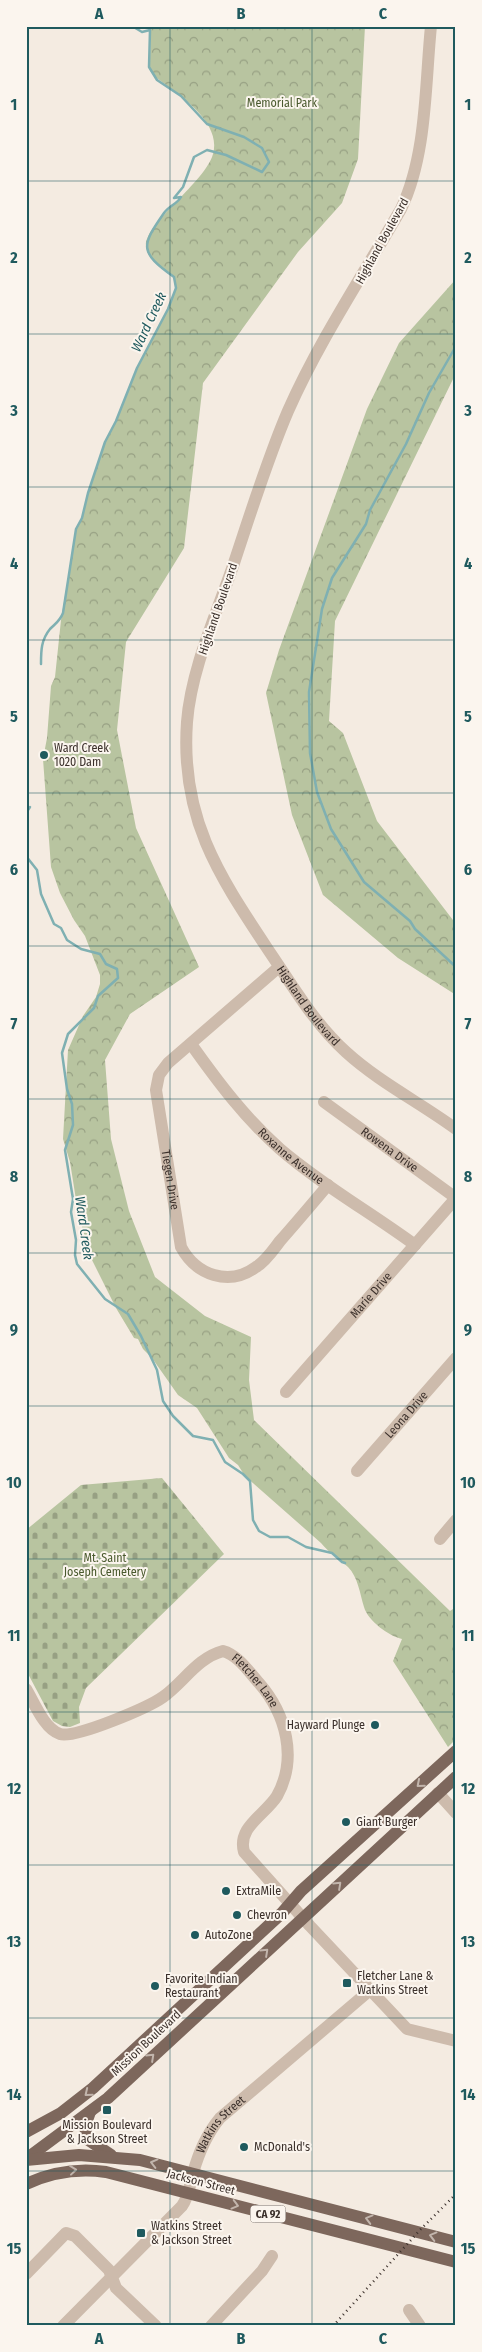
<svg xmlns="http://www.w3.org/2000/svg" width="482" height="2352" font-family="'Fira Sans Condensed',sans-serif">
<defs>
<pattern id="forest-crowns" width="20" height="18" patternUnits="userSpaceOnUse" patternTransform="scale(1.25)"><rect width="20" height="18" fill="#b8c4a0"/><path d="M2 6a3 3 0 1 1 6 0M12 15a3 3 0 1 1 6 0" fill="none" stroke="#97a083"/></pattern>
<pattern id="cemetery-stones" width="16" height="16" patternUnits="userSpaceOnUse" patternTransform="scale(1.25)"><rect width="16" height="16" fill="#b8c4a0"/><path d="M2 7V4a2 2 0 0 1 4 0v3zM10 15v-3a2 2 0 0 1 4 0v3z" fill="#97a083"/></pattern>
</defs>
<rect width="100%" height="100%" fill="#f4ebe1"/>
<g fill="url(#forest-crowns)">
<path d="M150 26H365L358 159 342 203 298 252 203 383 184 548 126 642 117 730 136 828 199 967 130 1014 105 1060 111 1139 129 1211 155 1277 205 1316 251 1337 249 1380 254 1420 450 1611 456 1607V1739L448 1747 393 1661 402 1639C389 1636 368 1621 364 1607 360 1594 358 1577 348 1567 339 1559 329 1553 321 1543L245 1476 238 1465 229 1458 197 1408 178 1395 152 1358 143 1349 138 1339 134 1338 116 1308 89 1254 77 1206 70 1162 63 1139 68 1050 83 1016 96 997 100 984V975L85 936 74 920 60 893 51 867 43 759 47 738 51 686 55 677 61 620 76 529 82 518 88 493 105 442 116 421 137 368 168 309 176 288 174 277C164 270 148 261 146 247 143 224 205 183 213 154 221 125 187 101 167 86 161 80 152 77 149 68 148 65 150 63 150 60 150 49 151 38 150 26Z"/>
<path d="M456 279V373L335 621 329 721 343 733 377 821 456 924V995L398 958 323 895 292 815 266 693 279 650 367 409 399 343Z"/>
</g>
<path fill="url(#cemetery-stones)" d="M162 1478 224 1554 86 1688 79 1707 80 1723 70 1727 62 1726 53 1721 26 1670V1530L81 1485Z"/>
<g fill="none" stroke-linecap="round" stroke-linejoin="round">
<g stroke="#7fb0b2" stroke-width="2.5">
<path d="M456 346 429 393 406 444 370 510 366 524 332 578 322 609 309 692 310 753 317 792 331 829 364 882 410 921 415 929 456 967"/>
<path d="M41 664C41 651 41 640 50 629 56 623 60 621 63 613L76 529 82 518 88 493 105 442 116 421 137 368 168 309 176 288 174 277C139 252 141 246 164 213 169 206 177 204 181 197L174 198 183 187 194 157 207 150 226 155 262 172 269 162 262 148 244 137 207 124 181 96 157 80 149 67 150 30 142 32 132 26"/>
<path d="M26 813 30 807"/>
<path d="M26 856 37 870 41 894 54 924 61 928 67 940 81 949 100 954 106 964 117 969 118 978 98 996 94 1008 68 1034 62 1053 67 1089 72 1104 73 1125 65 1150 73 1199 71 1212 76 1240 75 1255 77 1264 105 1299 128 1314 141 1336 157 1370 163 1401 173 1416 193 1436 213 1440 225 1462 243 1474 250 1481 253 1520 259 1531 270 1537H288L306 1547 332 1553 342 1562 345 1563"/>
</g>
<g stroke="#cdbbac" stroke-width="12">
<path id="s1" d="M431 26C425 85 427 155 401 209 363 275 319 341 288 411 267 460 251 512 234 563 217 613 191 669 187 722 180 820 220 877 271 954 294 988 315 1024 346 1052 379 1082 419 1102 456 1129"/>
<path id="s2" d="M279 967 168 1063 159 1075 156 1090 181 1247C196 1275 229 1287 256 1267 266 1261 273 1250 280 1241 296 1223 312 1204 328 1185"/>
<path id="s3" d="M191 1044C218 1082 245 1118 280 1149 322 1185 370 1212 415 1245"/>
<path id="s4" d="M324 1102 456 1198"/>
<path id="s5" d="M286 1392 456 1198"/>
<path id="s6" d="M357 1471 456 1358"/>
<path d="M440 1539 456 1520"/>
<path id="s7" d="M26 1689C34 1702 44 1729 60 1734 75 1739 149 1707 163 1697 184 1682 197 1658 223 1651 238 1655 249 1672 259 1683 286 1714 298 1758 277 1796 265 1815 237 1827 244 1852L310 1926 407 2029 456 2041"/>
<path d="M438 1793 456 1813"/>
<path d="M26 2274 66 2233 75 2236 109 2270 116 2288 156 2326"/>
<path d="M409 2310 420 2326"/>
<path id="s8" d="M63 2326 182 2206C189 2196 190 2184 193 2173 199 2152 206 2135 220 2118L369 1991"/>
<path d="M211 2326 262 2271 272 2256"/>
</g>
<g stroke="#7d675c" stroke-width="12">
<path d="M90 2112 85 2126 87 2139 111 2155"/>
<path d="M26 2132 61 2113 93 2088 282 1913 301 1891 456 1751"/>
<path d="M26 2159 108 2098 456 1777"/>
<path d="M26 2160 79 2155 140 2160 456 2242"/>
<path d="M26 2184C52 2172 78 2168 106 2172L456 2262"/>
</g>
<path stroke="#3b302b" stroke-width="2.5" stroke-dasharray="1 4" stroke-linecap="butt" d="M333 2326 420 2230 456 2194"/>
</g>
<defs><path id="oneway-chevron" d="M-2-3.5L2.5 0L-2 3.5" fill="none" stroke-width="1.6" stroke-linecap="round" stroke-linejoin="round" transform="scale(1.25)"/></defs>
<g stroke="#c2b5ac">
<use href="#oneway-chevron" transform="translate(420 1784) rotate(139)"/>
<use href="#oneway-chevron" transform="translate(338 1885) rotate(-43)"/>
<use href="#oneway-chevron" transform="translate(265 1952) rotate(-43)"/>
<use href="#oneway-chevron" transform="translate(151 2057) rotate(-43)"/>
<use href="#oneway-chevron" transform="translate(88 2093) rotate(141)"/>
<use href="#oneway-chevron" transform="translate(154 2163) rotate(-166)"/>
<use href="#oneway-chevron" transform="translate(73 2170) rotate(-6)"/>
<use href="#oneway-chevron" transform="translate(235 2205) rotate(15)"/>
<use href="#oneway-chevron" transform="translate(369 2219) rotate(-165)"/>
<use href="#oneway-chevron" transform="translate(433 2236) rotate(-165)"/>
</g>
<path fill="none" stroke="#1f5a5e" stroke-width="1" stroke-opacity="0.55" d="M170 26V2326M312 26V2326M26 181H456M26 334H456M26 487H456M26 640H456M26 793H456M26 946H456M26 1099H456M26 1253H456M26 1406H456M26 1559H456M26 1712H456M26 1865H456M26 2018H456M26 2171H456"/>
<g fill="#1f5a5e" stroke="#fbf5ee" stroke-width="2">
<circle cx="44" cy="755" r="5"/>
<circle cx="375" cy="1725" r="5"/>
<circle cx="346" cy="1822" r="5"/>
<circle cx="226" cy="1891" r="5"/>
<circle cx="237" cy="1915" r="5"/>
<circle cx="195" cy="1935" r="5"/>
<rect x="342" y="1978" width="10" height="10" rx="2.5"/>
<circle cx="155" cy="1986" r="5"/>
<rect x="102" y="2105" width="10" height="10" rx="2.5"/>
<circle cx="244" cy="2147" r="5"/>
<rect x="136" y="2228" width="10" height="10" rx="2.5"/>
</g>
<g text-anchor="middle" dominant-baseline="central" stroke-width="4" stroke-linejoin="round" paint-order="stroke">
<rect fill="#fbf5ee" stroke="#756b66" stroke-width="1" x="250.5" y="2205.5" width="35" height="17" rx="4"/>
<g font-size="11" font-weight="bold" fill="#3b302b">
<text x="268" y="2214">CA 92</text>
</g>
<g font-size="12" fill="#4a5a2e" stroke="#fbf5ee">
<text x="282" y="103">Memorial Park</text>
<text x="105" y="1558">Mt. Saint<tspan x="105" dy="14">Joseph Cemetery</tspan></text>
</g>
<g font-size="12" fill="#3b302b" stroke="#fbf5ee">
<text transform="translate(382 241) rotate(-61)">Highland Boulevard</text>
<text transform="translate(218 609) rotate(-71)">Highland Boulevard</text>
<text stroke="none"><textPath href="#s1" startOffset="1062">Highland Boulevard</textPath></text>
<text stroke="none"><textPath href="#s4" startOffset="81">Rowena Drive</textPath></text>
<text stroke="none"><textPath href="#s3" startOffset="151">Roxanne Avenue</textPath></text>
<text stroke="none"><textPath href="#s2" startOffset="268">Tiegen Drive</textPath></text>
<text stroke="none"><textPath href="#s5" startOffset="129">Marie Drive</textPath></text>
<text stroke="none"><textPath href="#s6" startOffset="75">Leona Drive</textPath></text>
<text stroke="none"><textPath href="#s7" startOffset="289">Fletcher Lane</textPath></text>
<text transform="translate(146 2043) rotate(-43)">Mission Boulevard</text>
<text stroke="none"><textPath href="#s8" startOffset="261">Watkins Street</textPath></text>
<text transform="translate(201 2182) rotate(15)">Jackson Street</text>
</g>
<g font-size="12" fill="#3b302b" stroke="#fbf5ee" text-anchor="start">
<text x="54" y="748">Ward Creek<tspan x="54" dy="14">1020 Dam</tspan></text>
<text x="365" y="1725" text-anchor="end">Hayward Plunge</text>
<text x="356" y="1822">Giant Burger</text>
<text x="236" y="1891">ExtraMile</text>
<text x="247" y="1915">Chevron</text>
<text x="205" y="1935">AutoZone</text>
<text x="357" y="1976">Fletcher Lane &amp;<tspan x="357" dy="14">Watkins Street</tspan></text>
<text x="165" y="1979">Favorite Indian<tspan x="165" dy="14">Restaurant</tspan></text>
<text x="107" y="2125" text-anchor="middle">Mission Boulevard<tspan x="107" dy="14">&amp; Jackson Street</tspan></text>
<text x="254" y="2147">McDonald's</text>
<text x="151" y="2226">Watkins Street<tspan x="151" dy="14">&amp; Jackson Street</tspan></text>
</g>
<g font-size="14" font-style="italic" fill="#1f5a5e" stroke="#fbf5ee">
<text transform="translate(149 322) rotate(-65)">Ward Creek</text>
<text transform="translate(84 1228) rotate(82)">Ward Creek</text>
</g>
</g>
<rect width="482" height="2352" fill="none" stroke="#fbf5ee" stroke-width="55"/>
<rect x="28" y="28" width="426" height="2296" fill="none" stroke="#1f5a5e" stroke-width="2"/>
<g font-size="16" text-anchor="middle" font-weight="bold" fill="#1f5a5e">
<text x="99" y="19">A</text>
<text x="241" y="19">B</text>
<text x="383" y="19">C</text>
<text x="14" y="110">1</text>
<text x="468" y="110">1</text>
<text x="14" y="263">2</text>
<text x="468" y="263">2</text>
<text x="14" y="416">3</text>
<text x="468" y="416">3</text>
<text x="14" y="569">4</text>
<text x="468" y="569">4</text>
<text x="14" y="722">5</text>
<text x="468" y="722">5</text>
<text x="14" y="875">6</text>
<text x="468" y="875">6</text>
<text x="14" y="1029">7</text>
<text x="468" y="1029">7</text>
<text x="14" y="1182">8</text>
<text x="468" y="1182">8</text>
<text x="14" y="1335">9</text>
<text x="468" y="1335">9</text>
<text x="14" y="1488">10</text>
<text x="468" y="1488">10</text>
<text x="14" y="1641">11</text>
<text x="468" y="1641">11</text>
<text x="14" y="1794">12</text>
<text x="468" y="1794">12</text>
<text x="14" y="1947">13</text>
<text x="468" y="1947">13</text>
<text x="14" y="2100">14</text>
<text x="468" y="2100">14</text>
<text x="14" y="2254">15</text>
<text x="468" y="2254">15</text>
<text x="99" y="2344">A</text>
<text x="241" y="2344">B</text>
<text x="383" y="2344">C</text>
</g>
</svg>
